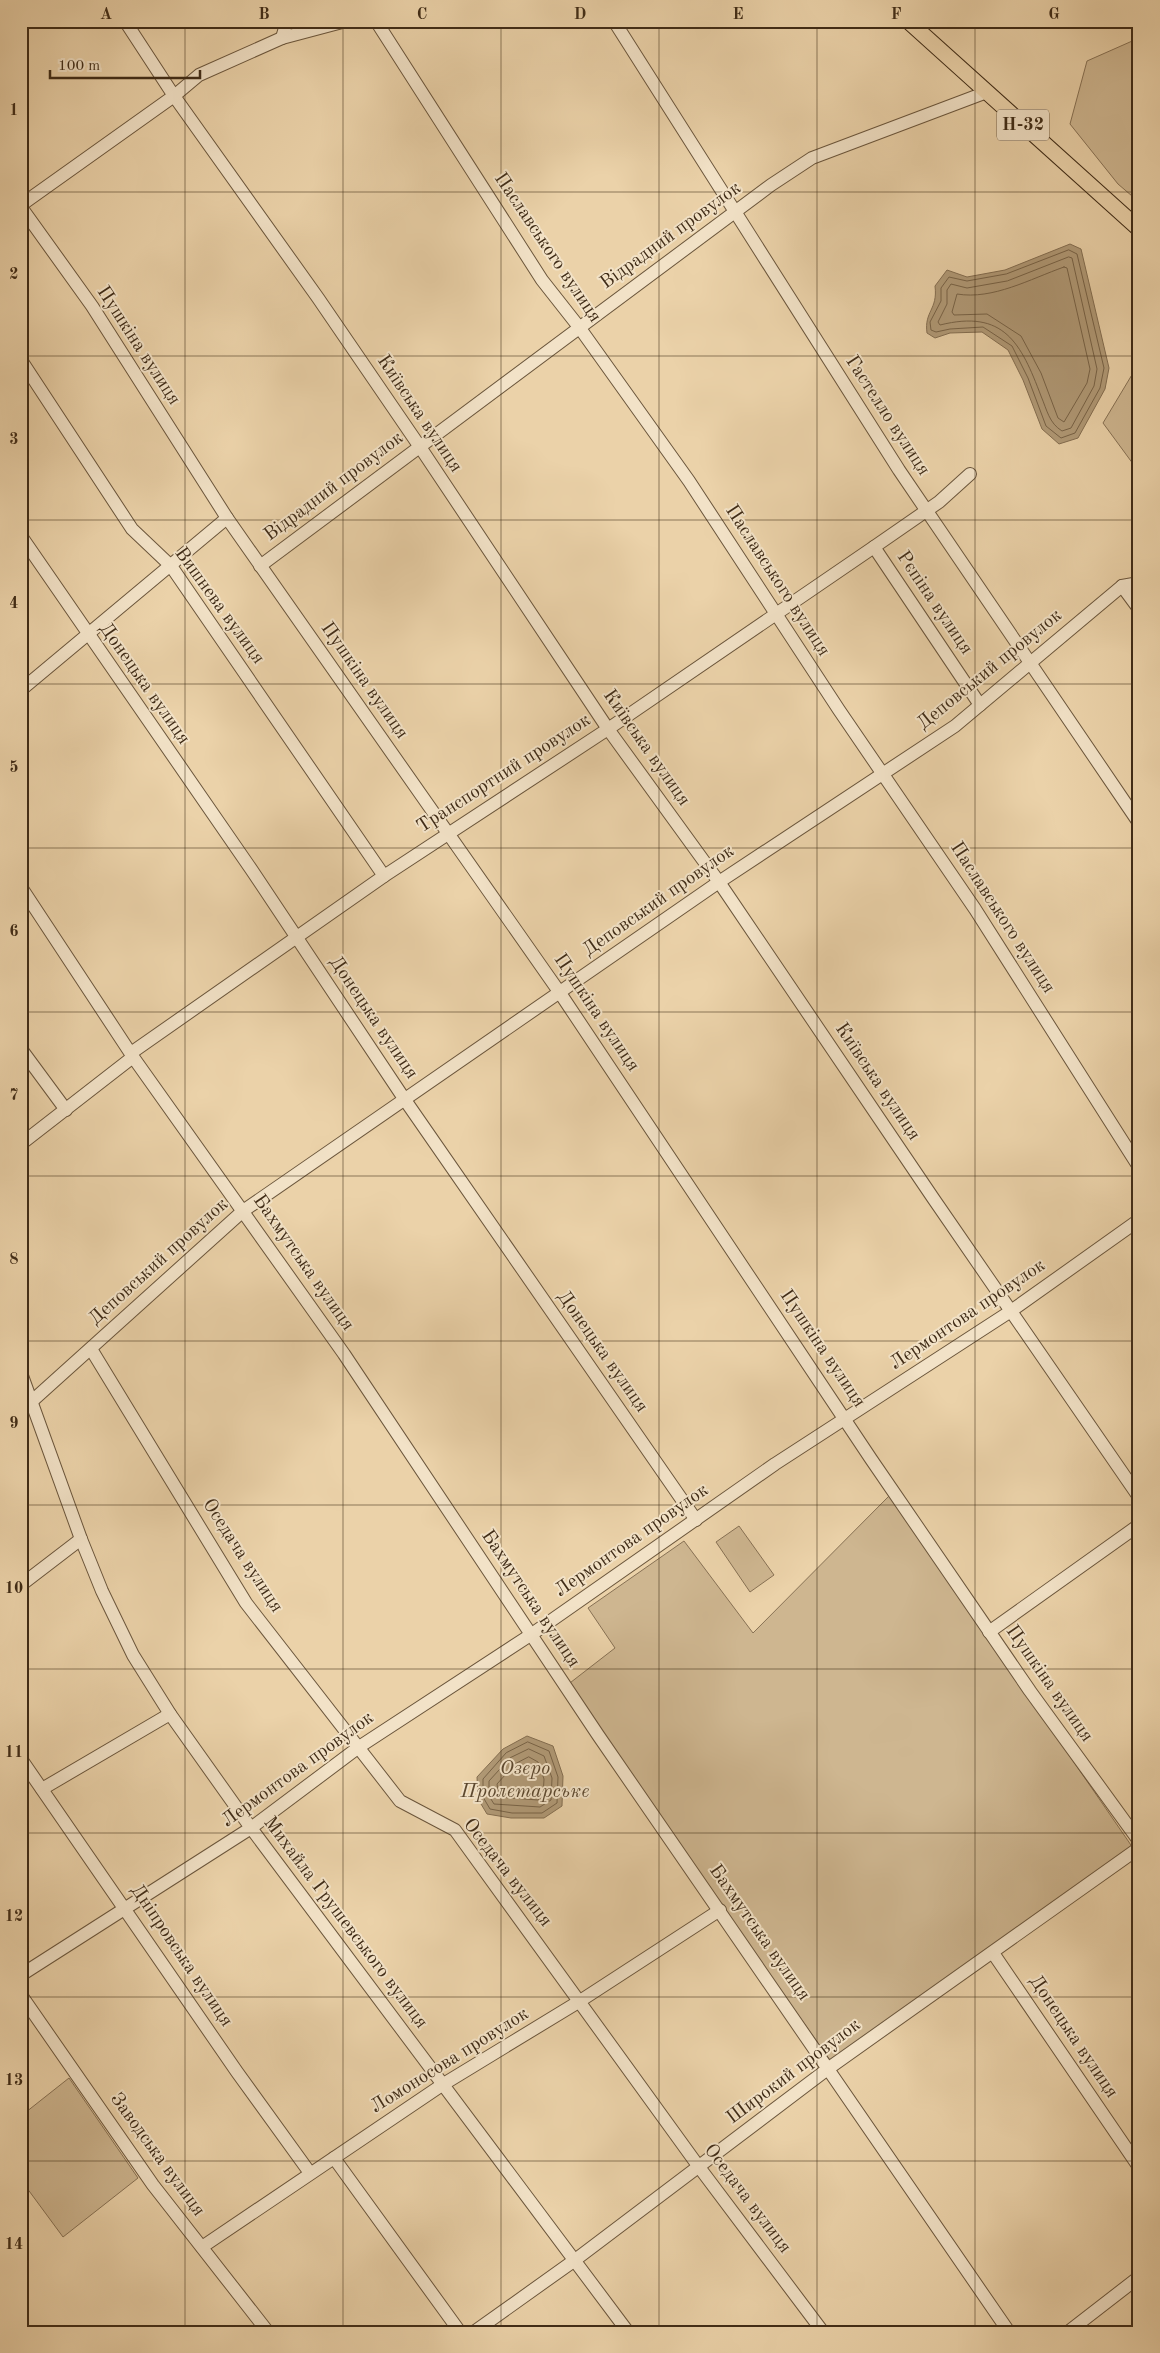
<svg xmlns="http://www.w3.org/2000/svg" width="1160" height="2353" font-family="'Old Standard TT',serif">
<rect width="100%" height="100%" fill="#ebd2a9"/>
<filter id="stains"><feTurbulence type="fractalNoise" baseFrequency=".004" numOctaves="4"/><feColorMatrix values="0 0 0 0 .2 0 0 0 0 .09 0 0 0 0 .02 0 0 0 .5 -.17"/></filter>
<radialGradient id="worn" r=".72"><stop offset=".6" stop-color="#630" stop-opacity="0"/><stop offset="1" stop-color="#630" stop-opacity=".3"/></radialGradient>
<g fill="#ceb690" stroke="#877154">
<path d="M1139 38V202L1118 184 1070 124 1087 61Z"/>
<path d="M1139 363V472L1103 423Z"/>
<path d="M890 1495 1133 1848 830 2060 566 1686 615 1648 588 1608 684 1541 753 1633Z"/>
<path d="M739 1526 774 1575 750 1592 716 1542Z"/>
<path d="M69 2078 138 2178 63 2237 21 2180V2116Z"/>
</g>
<g fill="#b19a77" stroke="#846e51">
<path d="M1070 244 1081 249 1109 368 1105 389 1078 438 1059 444 1042 429 1023 380 1008 350 982 332 950 333 935 338 927 333C924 311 938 310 935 286L947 270 967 277 1005 270Z"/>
<path d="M527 1736 553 1746 563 1776 562 1806 544 1818H511L487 1814 478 1799 477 1777 503 1749Z"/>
</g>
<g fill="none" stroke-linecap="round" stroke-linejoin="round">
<g stroke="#786347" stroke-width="1">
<path d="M1069 250 1077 254 1104 368 1100 388 1075 433 1061 438 1046 426 1028 378 1012 346 983 327 950 329 936 332 931 330 930 322 941 301V288L949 277 967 281 1006 274Z"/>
<path d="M1069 257 1072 258 1097 369 1094 386 1071 428 1062 431C1049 423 1047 410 1041 396 1021 343 1004 309 940 325L938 322 947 304V290L951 284 967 288 1007 281Z"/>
<path d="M1064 267 1067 268 1090 369 1087 383 1064 422 1058 418 1041 373 1021 336 987 314 954 315 952 312 957 294C993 300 1030 279 1064 267Z"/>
<path d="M528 1742 549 1751 558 1777 557 1803 542 1813H512L490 1809 483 1797V1779L506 1753Z"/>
<path d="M529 1749 544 1756 552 1778 551 1800 540 1807 494 1804 489 1796V1781L510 1758Z"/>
<path d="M529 1757 538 1762 544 1779 543 1796 538 1800 499 1797 497 1784 515 1764Z"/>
</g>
<g stroke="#6b563c" stroke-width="14">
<g id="minor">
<path d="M125 21 174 96 318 298 420 447 608 729 719 882 933 1198 1139 1497"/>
<path d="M376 21 542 280 579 327 689 481 839 710 975 909 1139 1167"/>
<path d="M614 21 899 470 1139 823"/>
<path d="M282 38 287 21"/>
<path d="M21 205 174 96 199 75 282 38 346 21"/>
<path d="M21 207 92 306 227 518 560 993 871 1459 1030 1691 1139 1841"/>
<path d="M21 360 132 529 171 566 384 876"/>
<path d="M21 536 251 869 405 1100 696 1520"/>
<path d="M874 547 980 705"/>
<path d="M260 566 771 185 812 158 987 92"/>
<path d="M1122 586 1139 609"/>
<path d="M21 690 227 518"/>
<path d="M21 887 133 1057 344 1354 598 1735 1009 2332"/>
<path d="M21 1049 66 1110"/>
<path d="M131 1053 384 876 608 729 874 547 939 502 970 474"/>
<path d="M21 1144 133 1057"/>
<path d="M91 1349 246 1603 400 1801 455 1830 699 2167 823 2332"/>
<path d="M21 1373 81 1539 102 1591 133 1655 170 1714 251 1828 628 2332"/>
<path d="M21 1411 243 1211 719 882 955 726 1122 586 1139 583"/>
<path d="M21 1585 81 1539"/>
<path d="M989 1632 1139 1525"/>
<path d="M21 1759 237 2072 310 2173"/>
<path d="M42 1789 170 1714"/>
<path d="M993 1953 1139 2167"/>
<path d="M21 1975 251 1828 359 1747 532 1634 775 1464 1011 1311 1139 1220"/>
<path d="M21 1995 153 2185 268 2332"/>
<path d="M334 2158 460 2332"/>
<path d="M202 2247 442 2085 580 2001 720 1910"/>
<path d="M474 2332 575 2260 829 2068 1139 1848"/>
<path d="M1068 2332 1139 2277"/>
</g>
</g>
<g stroke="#402c17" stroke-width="17">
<path id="major" d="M908 21 1139 229"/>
</g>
<use href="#minor" stroke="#f2e2c7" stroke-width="12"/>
<use href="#major" stroke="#ebd2a9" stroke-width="15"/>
</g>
<path fill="none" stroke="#402c17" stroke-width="1" stroke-opacity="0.55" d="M185 21V2332M343 21V2332M501 21V2332M659 21V2332M817 21V2332M975 21V2332M21 192H1139M21 356H1139M21 520H1139M21 684H1139M21 848H1139M21 1012H1139M21 1176H1139M21 1341H1139M21 1505H1139M21 1669H1139M21 1833H1139M21 1997H1139M21 2161H1139"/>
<g text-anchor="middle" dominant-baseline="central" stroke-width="4" stroke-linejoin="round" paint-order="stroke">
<rect fill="#f2e2c7" stroke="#75634c" stroke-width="1" x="997" y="109.5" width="52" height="31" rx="4"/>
<g font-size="18" font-weight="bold" fill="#402c17">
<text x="1023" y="125">Н-32</text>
</g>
<g font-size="19" fill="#402c17" stroke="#f2e2c7">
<text transform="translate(671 236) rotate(-36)">Відрадний провулок</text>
<text transform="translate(547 248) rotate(56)">Паславського вулиця</text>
<text transform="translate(138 346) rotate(57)">Пушкіна вулиця</text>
<text transform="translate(419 414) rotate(56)">Київська вулиця</text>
<text transform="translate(887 416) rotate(57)">Гастелло вулиця</text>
<text transform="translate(334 487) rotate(-37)">Відрадний провулок</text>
<text transform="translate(777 581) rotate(57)">Паславського вулиця</text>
<text transform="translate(934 603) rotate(56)">Рєпіна вулиця</text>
<text transform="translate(219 606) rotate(54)">Вишнева вулиця</text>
<text transform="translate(990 670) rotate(-39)">Деповський провулок</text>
<text transform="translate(364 681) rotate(55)">Пушкіна вулиця</text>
<text transform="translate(144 684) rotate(55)">Донецька вулиця</text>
<text transform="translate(646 748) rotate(55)">Київська вулиця</text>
<text transform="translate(504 774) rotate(-33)">Транспортний провулок</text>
<text transform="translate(659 901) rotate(-35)">Деповський провулок</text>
<text transform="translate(1002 918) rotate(57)">Паславського вулиця</text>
<text transform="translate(596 1013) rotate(56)">Пушкіна вулиця</text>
<text transform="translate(373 1018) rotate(56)">Донецька вулиця</text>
<text transform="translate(877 1082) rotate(56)">Київська вулиця</text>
<text transform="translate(159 1262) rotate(-42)">Деповський провулок</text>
<text transform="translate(303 1263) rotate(55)">Бахмутська вулиця</text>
<text transform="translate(968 1315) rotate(-34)">Лермонтова провулок</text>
<text transform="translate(822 1349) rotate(56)">Пушкіна вулиця</text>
<text transform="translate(602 1352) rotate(55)">Донецька вулиця</text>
<text transform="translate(632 1541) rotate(-35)">Лермонтова провулок</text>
<text transform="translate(242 1556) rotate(57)">Оседача вулиця</text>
<text transform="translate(530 1599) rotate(56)">Бахмутська вулиця</text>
<text transform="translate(1049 1684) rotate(55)">Пушкіна вулиця</text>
<text transform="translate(298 1770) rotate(-36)">Лермонтова провулок</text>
<text transform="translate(507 1873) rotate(52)">Оседача вулиця</text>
<text transform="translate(345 1923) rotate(53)">Михайла Грушевського вулиця</text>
<text transform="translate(759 1933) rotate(55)">Бахмутська вулиця</text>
<text transform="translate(181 1956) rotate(56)">Дніпровська вулиця</text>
<text transform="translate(1073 2037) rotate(56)">Донецька вулиця</text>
<text transform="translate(450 2061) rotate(-32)">Ломоносова провулок</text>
<text transform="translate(794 2072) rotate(-37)">Широкий провулок</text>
<text transform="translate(157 2155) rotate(54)">Заводська вулиця</text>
<text transform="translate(747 2199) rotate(53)">Оседача вулиця</text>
</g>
<g font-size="20" font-style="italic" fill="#5c482f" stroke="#f2e2c7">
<text x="525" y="1769">Озеро<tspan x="525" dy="23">Пролетарське</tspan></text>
</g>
</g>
<rect width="1160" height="2353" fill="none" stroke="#ebd2a9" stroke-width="55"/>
<path d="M50 70v8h150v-8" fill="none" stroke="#402c17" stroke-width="2.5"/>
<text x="58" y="70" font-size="15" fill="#402c17" stroke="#f2e2c7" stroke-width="4" paint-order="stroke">100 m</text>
<rect x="28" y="28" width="1104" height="2298" fill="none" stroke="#402c17" stroke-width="2"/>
<g font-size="16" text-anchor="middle" font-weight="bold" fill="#402c17">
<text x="106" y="19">A</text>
<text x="264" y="19">B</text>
<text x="422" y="19">C</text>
<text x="580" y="19">D</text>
<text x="738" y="19">E</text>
<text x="896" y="19">F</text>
<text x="1054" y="19">G</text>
<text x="14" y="115">1</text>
<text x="14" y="279">2</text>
<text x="14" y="444">3</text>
<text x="14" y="608">4</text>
<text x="14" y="772">5</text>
<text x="14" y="936">6</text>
<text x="14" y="1100">7</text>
<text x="14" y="1264">8</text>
<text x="14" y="1428">9</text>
<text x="14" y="1593">10</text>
<text x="14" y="1757">11</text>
<text x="14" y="1921">12</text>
<text x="14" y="2085">13</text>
<text x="14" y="2249">14</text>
</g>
<rect width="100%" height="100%" filter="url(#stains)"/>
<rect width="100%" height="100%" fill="url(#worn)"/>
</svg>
